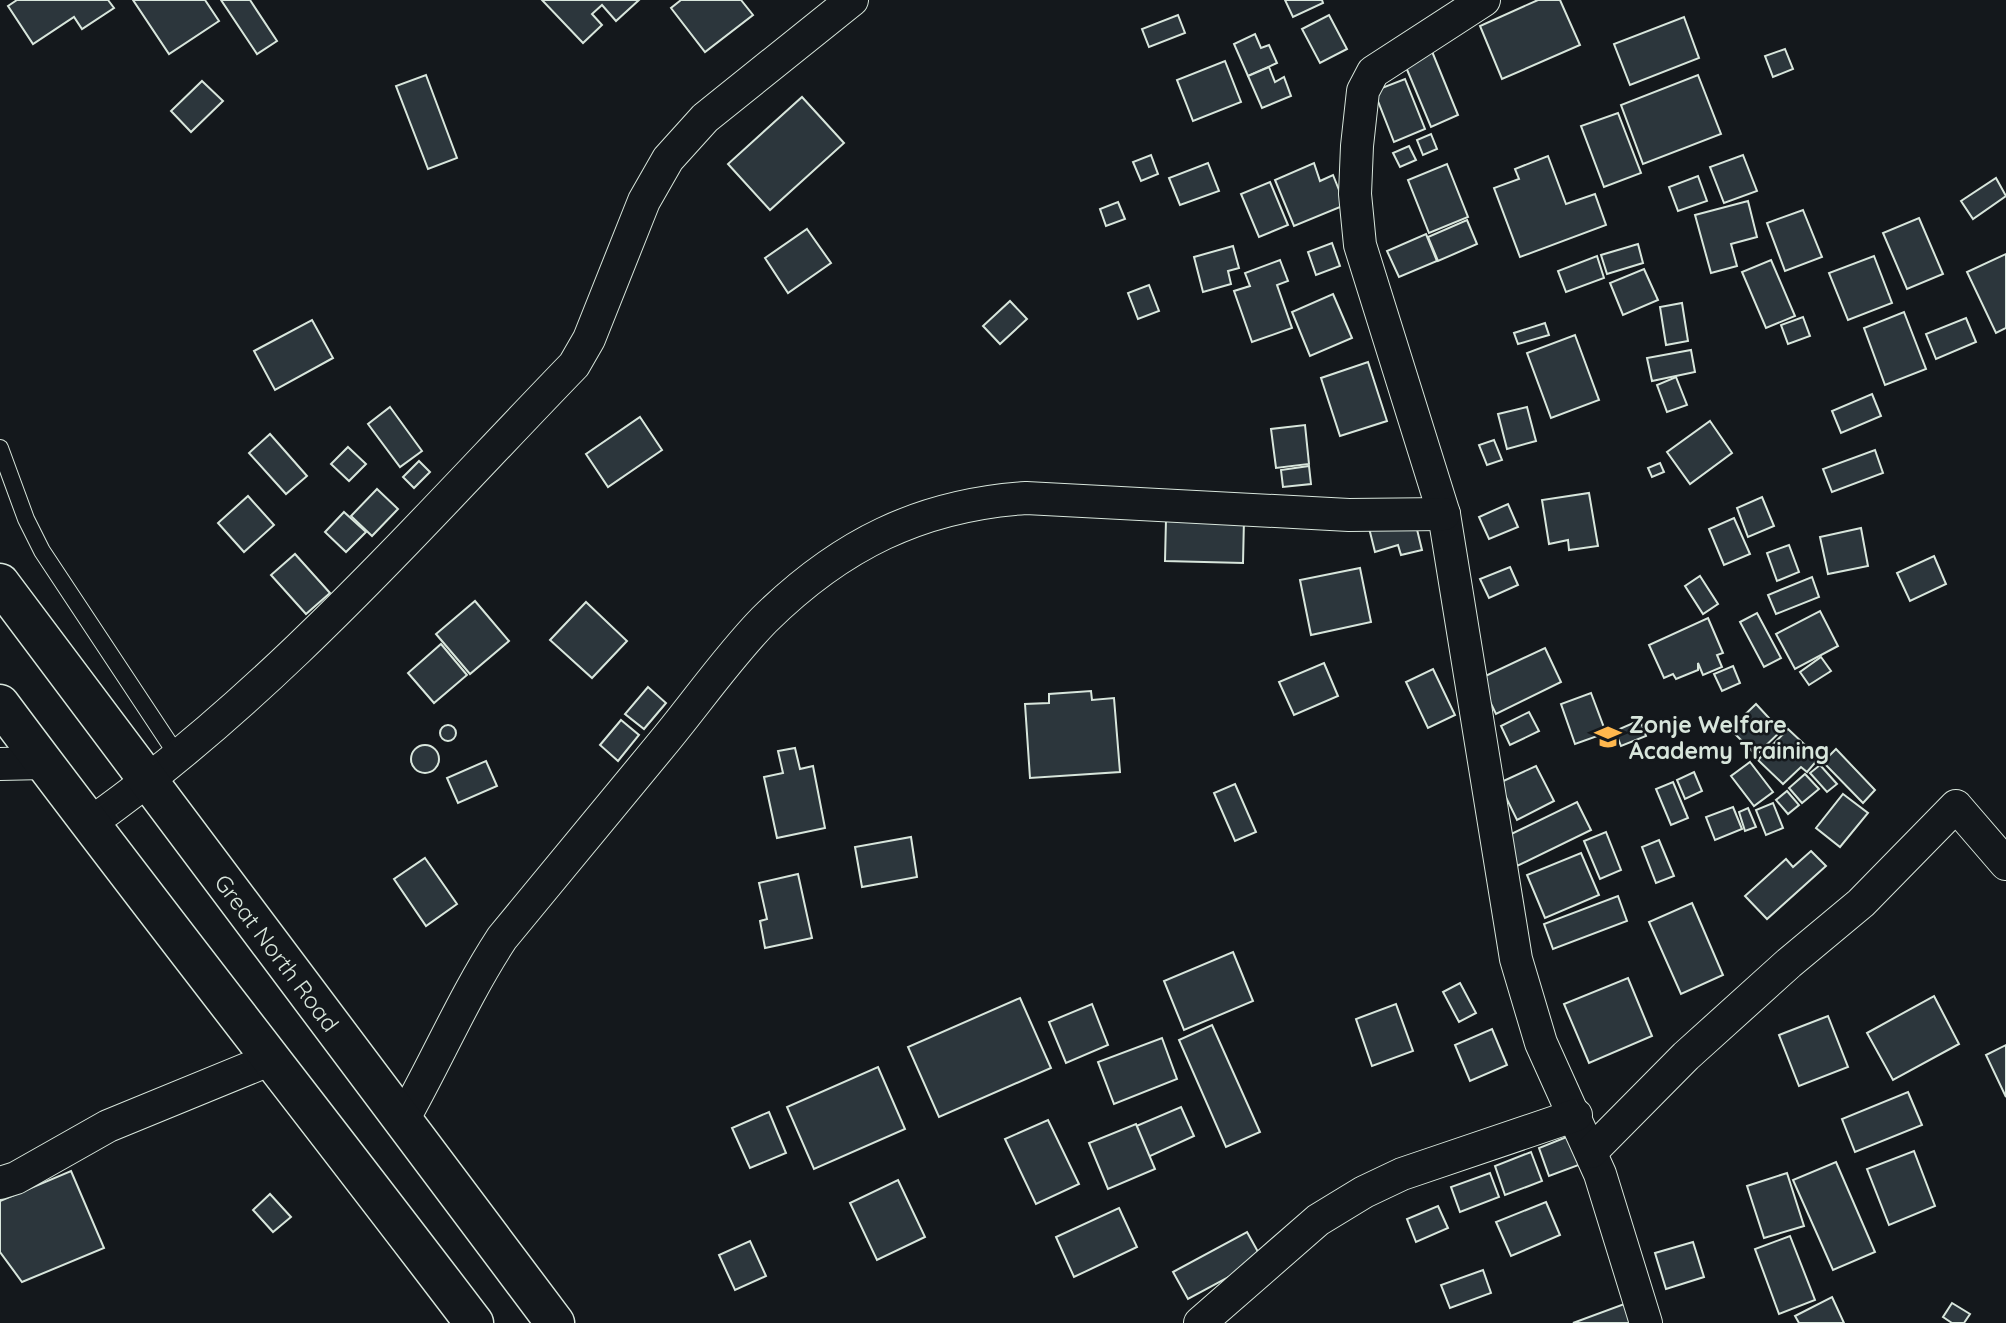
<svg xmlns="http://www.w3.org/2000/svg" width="2006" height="1323" font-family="Quicksand,sans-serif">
<rect width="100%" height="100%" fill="#14181c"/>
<g fill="#2c363c" stroke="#d8e6dc" stroke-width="2">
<path d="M17 0H108L114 8 82 29 74 17 33 44 8 6Z"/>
<path d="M133 0H205L219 21 169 54Z"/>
<path d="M221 0H250L277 41 257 54Z"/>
<path d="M542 0H639L616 21 602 5 592 14 602 25 583 43Z"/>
<path d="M681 0H741L753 15 705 52 671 8Z"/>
<path d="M1285 0H1322L1323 3 1293 17Z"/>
<path d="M1538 0H1560L1580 45 1502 79 1480 26Z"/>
<path d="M1178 15 1185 33 1149 47 1142 29Z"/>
<path d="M1329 15 1347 49 1320 63 1302 29Z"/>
<path d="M1684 17 1699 58 1630 85 1614 44Z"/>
<path d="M1255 34 1261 48 1269 45 1277 63 1248 76 1234 44Z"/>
<path d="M1431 49 1458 115 1431 127 1403 60Z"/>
<path d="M1785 49 1793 69 1773 77 1765 56Z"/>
<path d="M1225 61 1241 102 1193 121 1177 80Z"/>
<path d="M1269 67 1275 82 1284 77 1291 96 1262 108 1248 76Z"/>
<path d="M426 75 457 158 428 169 396 86Z"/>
<path d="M1698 75 1721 134 1643 164 1621 105Z"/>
<path d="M1405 79 1425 129 1394 142 1374 91Z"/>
<path d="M202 81 223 101 191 132 171 111Z"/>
<path d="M802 97 844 143 770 210 728 164Z"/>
<path d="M1618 113 1641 173 1604 187 1581 126Z"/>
<path d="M1431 134 1437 149 1423 155 1417 140Z"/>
<path d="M1409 146 1416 160 1400 167 1393 153Z"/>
<path d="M1151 155 1158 174 1141 181 1133 162Z"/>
<path d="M1743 155 1757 191 1724 203 1710 167Z"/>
<path d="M1548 156 1566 204 1595 194 1606 225 1520 257 1494 188 1519 179 1515 169Z"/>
<path d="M1208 163 1219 191 1180 205 1169 178Z"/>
<path d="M1314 163 1320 181 1333 175 1345 205 1294 226 1275 180Z"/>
<path d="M1447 164 1468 217 1429 233 1408 180Z"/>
<path d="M1698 176 1707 201 1678 211 1669 187Z"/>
<path d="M1996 178 2006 196 1973 219 1961 201Z"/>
<path d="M1270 182 1288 225 1259 237 1241 194Z"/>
<path d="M1748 201 1757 237 1731 244 1737 266 1711 273 1695 215Z"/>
<path d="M1118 202 1125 219 1106 226 1100 209Z"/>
<path d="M1803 210 1822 257 1785 271 1767 223Z"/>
<path d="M1919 218 1943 274 1907 289 1883 233Z"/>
<path d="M1467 220 1477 244 1438 261 1428 237Z"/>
<path d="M807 229 831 263 788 293 765 258Z"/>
<path d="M1426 234 1437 261 1399 277 1387 251Z"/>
<path d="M1332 243 1340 266 1316 275 1308 252Z"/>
<path d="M1638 244 1643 263 1607 274 1601 255Z"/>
<path d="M1233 246 1239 268 1228 271 1231 284 1203 292 1194 257Z"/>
<path d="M2006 254V328L1996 333 1967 272Z"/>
<path d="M1597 256 1604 278 1566 292 1558 271Z"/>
<path d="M1874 256 1892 303 1848 320 1829 273Z"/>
<path d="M1280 260 1288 281 1277 285 1292 328 1252 342 1234 291 1250 286 1245 273Z"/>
<path d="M1771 260 1795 316 1766 328 1742 272Z"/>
<path d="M1644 269 1658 300 1623 315 1610 283Z"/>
<path d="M1149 285 1159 311 1138 319 1128 293Z"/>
<path d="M1333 294 1352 338 1310 356 1292 312Z"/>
<path d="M1010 301 1027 319 1000 344 983 326Z"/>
<path d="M1682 303 1688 341 1666 345 1660 307Z"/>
<path d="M1904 312 1926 369 1885 385 1864 328Z"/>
<path d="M1803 317 1810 336 1788 344 1781 325Z"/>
<path d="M1966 318 1976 342 1936 359 1926 334Z"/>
<path d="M312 320 333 358 275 390 254 351Z"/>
<path d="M1545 323 1549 335 1518 344 1514 333Z"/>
<path d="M1575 335 1599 400 1551 418 1527 353Z"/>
<path d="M1691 350 1695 372 1652 381 1647 358Z"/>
<path d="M1368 362 1387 421 1340 436 1321 378Z"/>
<path d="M1676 377 1687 405 1667 412 1657 385Z"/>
<path d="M1872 394 1881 416 1841 433 1832 411Z"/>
<path d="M390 407 422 451 400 467 368 424Z"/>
<path d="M1527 407 1536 441 1507 449 1498 414Z"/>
<path d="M640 417 662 450 608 487 586 454Z"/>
<path d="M1710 421 1732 453 1690 484 1667 452Z"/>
<path d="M1305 425 1309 464 1276 468 1271 429Z"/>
<path d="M270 434 307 476 286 494 249 453Z"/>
<path d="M1494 440 1502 460 1487 465 1479 445Z"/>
<path d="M348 447 366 464 349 481 331 464Z"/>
<path d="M1875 450 1883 473 1832 492 1823 469Z"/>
<path d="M419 461 430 472 414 488 403 477Z"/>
<path d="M1660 463 1664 472 1652 477 1648 468Z"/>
<path d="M1309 466 1311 484 1283 487 1281 470Z"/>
<path d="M377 489 398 509 372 536 351 516Z"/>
<path d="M1589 493 1598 546 1569 550 1568 540 1549 544 1542 500Z"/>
<path d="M248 496 274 525 244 552 218 523Z"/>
<path d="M1762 497 1774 526 1748 537 1737 508Z"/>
<path d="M1508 504 1518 527 1489 539 1479 517Z"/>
<path d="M344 512 366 532 346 552 325 532Z"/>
<path d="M1414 517 1422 550 1401 555 1398 545 1375 552 1369 528Z"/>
<path d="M1734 518 1750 554 1724 565 1709 529Z"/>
<path d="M1166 519H1244L1243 563 1165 561Z"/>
<path d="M1861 528 1868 566 1828 574 1820 537Z"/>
<path d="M1789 545 1799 572 1777 581 1767 553Z"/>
<path d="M295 554 330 593 306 614 271 575Z"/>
<path d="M1934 556 1946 584 1910 601 1897 573Z"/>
<path d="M1510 567 1518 585 1489 598 1480 579Z"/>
<path d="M1360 568 1371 622 1311 635 1300 580Z"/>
<path d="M1700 576 1718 604 1703 614 1685 586Z"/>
<path d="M1812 577 1819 597 1776 614 1768 595Z"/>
<path d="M475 601 509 641 470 674 436 634Z"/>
<path d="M586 602 627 641 592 678 550 640Z"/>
<path d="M1820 611 1838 646 1795 669 1776 634Z"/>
<path d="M1757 613 1781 658 1764 667 1740 622Z"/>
<path d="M1708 618 1723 653 1717 655 1722 667 1703 675 1698 663V670L1676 679 1673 674 1664 678 1649 645Z"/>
<path d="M441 644 467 675 434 703 408 673Z"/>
<path d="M1545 648 1561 682 1496 714 1479 679Z"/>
<path d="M1821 657 1831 671 1809 685 1800 672Z"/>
<path d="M1324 663 1338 696 1294 715 1279 682Z"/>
<path d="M1733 666 1740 683 1722 691 1714 674Z"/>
<path d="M1433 669 1455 715 1428 728 1406 682Z"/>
<path d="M648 687 666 703 644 729 625 714Z"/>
<path d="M1091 691 1092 700 1114 698 1120 772 1030 778 1025 704 1049 703V694Z"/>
<path d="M1591 693 1606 733 1575 744 1561 704Z"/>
<path d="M1756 704 1781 731 1756 755 1730 729Z"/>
<path d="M1529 712 1539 731 1510 745 1501 726Z"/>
<path d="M621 720 639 735 618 761 600 745Z"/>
<path d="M1640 720 1646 736 1621 746 1615 731Z"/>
<circle cx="448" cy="733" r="8"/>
<path d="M1788 729 1819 758 1807 772 1801 767 1783 784 1758 760Z"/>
<circle cx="425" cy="759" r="14"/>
<path d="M795 748 800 769 813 766 825 828 777 838 764 777 783 773 778 751Z"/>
<path d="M1836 749 1875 790 1863 803 1823 762Z"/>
<path d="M486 761 497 786 458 803 447 778Z"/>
<path d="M1750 762 1773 792 1754 806 1731 776Z"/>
<path d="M1820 765 1837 784 1827 792 1810 773Z"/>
<path d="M1536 766 1554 801 1517 820 1499 783Z"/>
<path d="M1694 772 1702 791 1685 799 1677 780Z"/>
<path d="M1805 774 1819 789 1802 803 1789 788Z"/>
<path d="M1673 782 1688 818 1671 825 1656 789Z"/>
<path d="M1235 784 1256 832 1235 841 1214 793Z"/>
<path d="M1787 791 1799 805 1788 814 1776 800Z"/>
<path d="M1843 794 1868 813 1840 847 1816 828Z"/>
<path d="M1577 802 1591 830 1517 866 1503 838Z"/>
<path d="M1773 803 1783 828 1766 835 1756 810Z"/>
<path d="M1733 807 1742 829 1715 840 1706 817Z"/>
<path d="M1748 808 1756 827 1745 831 1739 812Z"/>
<path d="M1606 832 1621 870 1600 879 1584 841Z"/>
<path d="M911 837 917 877 862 887 855 847Z"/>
<path d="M1659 840 1674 876 1656 883 1642 847Z"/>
<path d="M1811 851 1826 866 1767 919 1745 896 1786 859 1793 867Z"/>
<path d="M1581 853 1599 895 1545 918 1527 875Z"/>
<path d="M425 858 457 904 426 926 394 879Z"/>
<path d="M798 874 812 938 765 948 760 921 767 919 759 883Z"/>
<path d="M1618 896 1627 921 1553 949 1544 924Z"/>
<path d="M1692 903 1723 975 1681 994 1649 922Z"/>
<path d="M1233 952 1253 1001 1184 1030 1164 981Z"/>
<path d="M1628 978 1652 1036 1589 1063 1564 1004Z"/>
<path d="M1460 983 1476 1013 1459 1022 1443 992Z"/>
<path d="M1934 996 1959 1044 1893 1080 1867 1033Z"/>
<path d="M1020 998 1051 1068 939 1117 908 1047Z"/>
<path d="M1092 1004 1108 1045 1066 1063 1049 1022Z"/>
<path d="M1396 1004 1413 1051 1372 1066 1356 1019Z"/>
<path d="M1828 1016 1848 1067 1799 1086 1779 1035Z"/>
<path d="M1212 1025 1260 1132 1226 1147 1179 1040Z"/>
<path d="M1492 1029 1507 1065 1470 1081 1455 1045Z"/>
<path d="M1162 1038 1177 1079 1114 1104 1098 1062Z"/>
<path d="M2006 1045V1097L1986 1055Z"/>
<path d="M878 1067 905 1129 814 1169 787 1107Z"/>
<path d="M1908 1092 1922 1125 1855 1152 1842 1119Z"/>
<path d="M1181 1107 1194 1136 1148 1157 1134 1127Z"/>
<path d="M769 1112 786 1153 750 1168 732 1128Z"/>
<path d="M1048 1120 1079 1184 1036 1204 1005 1139Z"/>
<path d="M1136 1124 1155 1169 1108 1189 1089 1143Z"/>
<path d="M1574 1134 1584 1163 1549 1176 1539 1148Z"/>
<path d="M1914 1151 1935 1206 1889 1225 1867 1169Z"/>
<path d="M1531 1152 1542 1181 1505 1195 1495 1166Z"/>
<path d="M1836 1162 1875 1252 1833 1270 1793 1180Z"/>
<path d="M71 1171 104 1248 22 1282 0 1252V1201Z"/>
<path d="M1490 1173 1499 1197 1460 1212 1451 1187Z"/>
<path d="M1787 1173 1804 1226 1764 1238 1747 1186Z"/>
<path d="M898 1180 925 1237 877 1260 850 1203Z"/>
<path d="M270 1194 291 1217 273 1232 253 1210Z"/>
<path d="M1546 1202 1560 1235 1511 1256 1496 1222Z"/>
<path d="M1438 1206 1448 1228 1416 1242 1407 1219Z"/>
<path d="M1119 1208 1137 1247 1074 1277 1056 1237Z"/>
<path d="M1247 1232 1262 1259 1188 1299 1173 1272Z"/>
<path d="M1790 1236 1815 1300 1779 1314 1755 1249Z"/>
<path d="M750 1241 766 1276 735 1290 719 1255Z"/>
<path d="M1693 1242 1704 1277 1666 1289 1655 1253Z"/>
<path d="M1483 1270 1491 1293 1450 1308 1441 1285Z"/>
<path d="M1832 1297 1844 1323H1799L1795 1316Z"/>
<path d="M1627 1303 1634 1323H1573Z"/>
<path d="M1952 1303 1970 1314 1964 1323H1952L1943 1317Z"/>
</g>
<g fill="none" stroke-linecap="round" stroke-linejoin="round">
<g stroke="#d8e6dc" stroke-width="18">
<path id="service" d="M0 448 26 519 42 551 179 758"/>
</g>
<g stroke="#d8e6dc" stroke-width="34">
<g id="minor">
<path d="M1484 0 1373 72 1363 91 1357 146 1355 194 1360 245 1444 514 1516 959 1541 1043 1600 1174 1646 1323"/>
<path d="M0 764 44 763"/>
<path d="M89 824C272 695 419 525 574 365L589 339 644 201 668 159 705 118 852 0"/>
<path d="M403 1120C437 1060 464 996 502 938 557 872 612 805 667 738 699 699 729 656 764 620 840 545 920 505 1026 498L1349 515 1444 514"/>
<path d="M1591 1152 1686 1056 1789 963 1861 903 1956 806 2006 864"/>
<path d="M0 1183 16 1178 108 1126 269 1060"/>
<path d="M1200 1323 1318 1220 1364 1192 1402 1174 1576 1115"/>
</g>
</g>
<g stroke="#d8e6dc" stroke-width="41">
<g id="trunk">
<path id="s1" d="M0 583 555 1323"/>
<path d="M0 704C155 912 317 1116 474 1323"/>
</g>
</g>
<use href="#service" stroke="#14181c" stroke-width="16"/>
<use href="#minor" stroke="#14181c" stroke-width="32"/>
<use href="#trunk" stroke="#14181c" stroke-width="38"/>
</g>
<defs>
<g id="school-bare" transform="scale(2.1)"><path d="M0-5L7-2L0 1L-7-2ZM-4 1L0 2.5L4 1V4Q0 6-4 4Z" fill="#ffb74d" stroke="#14181c" stroke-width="2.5" paint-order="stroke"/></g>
</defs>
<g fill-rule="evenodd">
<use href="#school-bare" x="1608" y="737"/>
</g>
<g text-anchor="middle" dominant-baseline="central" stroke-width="5" stroke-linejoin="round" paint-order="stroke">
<g font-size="23" font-weight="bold" fill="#d8e6dc" stroke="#14181c" text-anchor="start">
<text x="1629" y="724">Zonje Welfare<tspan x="1629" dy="26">Academy Training</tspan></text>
</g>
<g font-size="23" fill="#d8e6dc" stroke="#14181c">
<text stroke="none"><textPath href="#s1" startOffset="462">Great North Road</textPath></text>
</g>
</g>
</svg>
